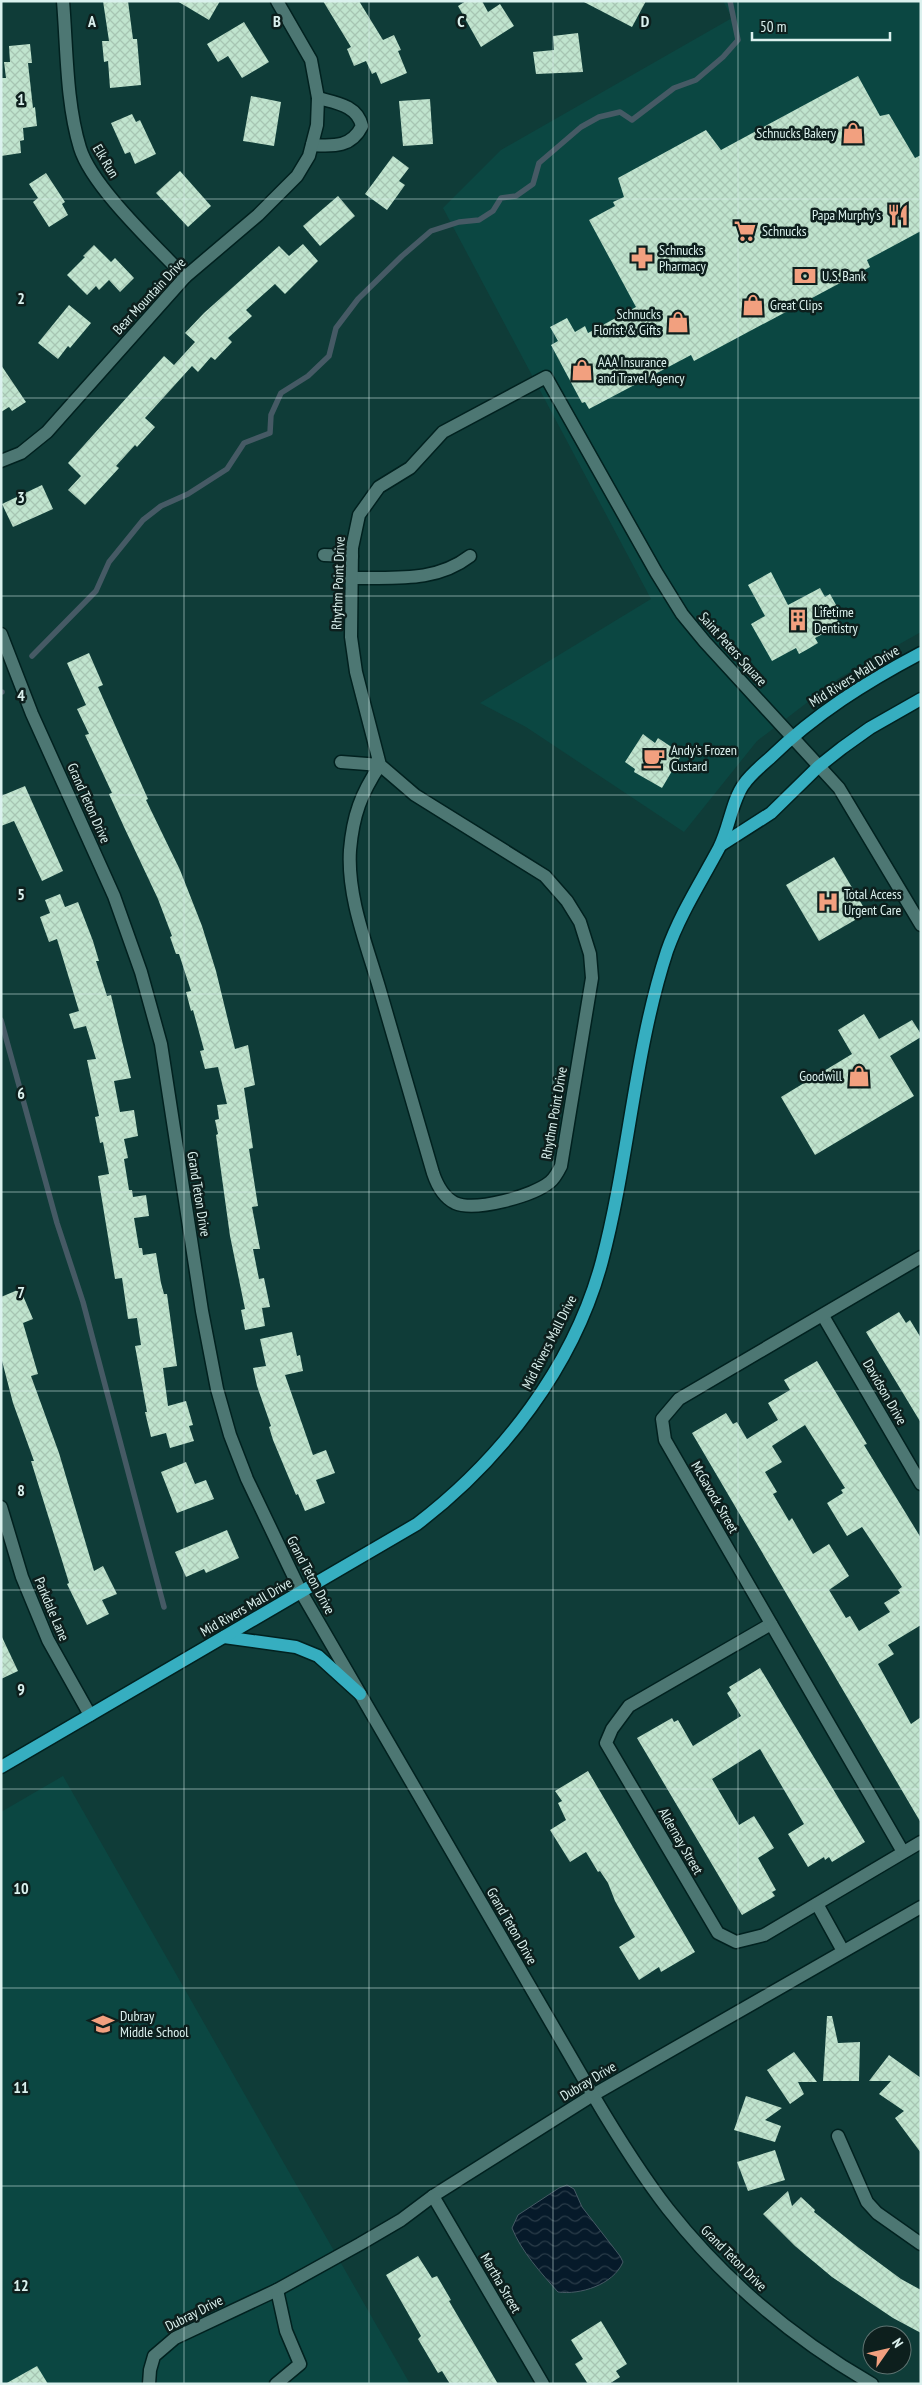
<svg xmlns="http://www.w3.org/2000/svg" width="922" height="2385" font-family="'PT Sans Narrow',sans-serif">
<defs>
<pattern id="water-waves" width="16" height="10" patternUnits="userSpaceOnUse" patternTransform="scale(1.25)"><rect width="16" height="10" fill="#061a2a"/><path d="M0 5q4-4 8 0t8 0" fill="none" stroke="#2a3c49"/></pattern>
<pattern id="building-cross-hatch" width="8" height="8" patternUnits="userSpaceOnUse" patternTransform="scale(1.25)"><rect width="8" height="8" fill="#c0e4ce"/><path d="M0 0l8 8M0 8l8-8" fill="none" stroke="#a7c5b3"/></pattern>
</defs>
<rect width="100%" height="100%" fill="#0f3c38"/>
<g fill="#0b4742">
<path d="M723 1H921V632L839 678 757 741 684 832 526 727 480 703 651 599 443 208 501 150 732 18Z"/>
<path d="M63 1776 410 2384H1V1812Z"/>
</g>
<path fill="url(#water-waves)" stroke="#465a65" d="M567 2185 574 2189 582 2207 620 2256 623 2262C613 2285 580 2295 558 2292 541 2273 521 2251 512 2228L518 2215 559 2188Z"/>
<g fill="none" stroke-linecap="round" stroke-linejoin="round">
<g stroke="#465a65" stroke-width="5.5">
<path d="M32 656 96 591 109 562 143 520 161 506 188 494 227 469 244 443 270 433 271 415 281 393 308 376 329 356 336 328 358 299 402 256 431 231 459 222 479 220 493 211 501 198 516 196 533 184 539 163 581 127 599 117 620 112 632 120 674 88 696 80 723 57 738 40 730 1"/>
<path d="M1 692H2"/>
<path d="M1 1020 57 1223 83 1302 164 1607"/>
</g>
</g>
<g fill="url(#building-cross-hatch)" fill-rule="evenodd">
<path d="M103 1H128L133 39H137L141 85 110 88 108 61 104 62 102 41H109Z"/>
<path d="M177 1H220L209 20Z"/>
<path d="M323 1H359L383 40 394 35 401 50 398 51 407 73 381 84 376 72 372 74 366 61 354 66 347 49 351 47Z"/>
<path d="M466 1H482L488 12 500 4 514 26 481 47 458 6Z"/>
<path d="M582 1H646L632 27Z"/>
<path d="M244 22 269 62 242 78 228 56 218 62 207 44Z"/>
<path d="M578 33 583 72 536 74 533 52 554 50 553 36Z"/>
<path d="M30 44 32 63H28L33 108 35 107 37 126 23 128 24 140 20 141 21 153 1 156V78H6L4 62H10L9 46Z"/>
<path d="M858 76 880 116 889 114 915 158 921 155V231L867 260 870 267 694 361 691 355 589 409 585 402 582 403 551 345 558 341 550 327 567 318 575 332 585 326 588 333 636 307 589 220 615 206 613 202 624 197 618 178 706 130 721 150Z"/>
<path d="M251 96 281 102 274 146 243 141Z"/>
<path d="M430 99 433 144 403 146 399 101Z"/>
<path d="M132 114 136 122 140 120 156 154 135 164 130 152 125 154 111 123Z"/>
<path d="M393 156 409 168 399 181 405 185 387 210 365 194Z"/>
<path d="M180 171 211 206 188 227 156 193Z"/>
<path d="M46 173 65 202 62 204 68 215 49 227 33 202 38 198 29 184Z"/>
<path d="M338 196 355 216 320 246 303 226Z"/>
<path d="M303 244 318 261 285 294 275 284 246 310 252 316 228 338 232 342 215 360 211 357 198 372 192 366 145 418 155 427 137 447 135 445 116 466 119 468 85 505 68 490 81 476 68 463 164 356 174 365 195 342 185 333 204 313 279 246 289 256Z"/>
<path d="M94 245 111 262 115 258 134 278 120 292 109 280 99 290 96 286 87 295 67 275 85 257 83 256Z"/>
<path d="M69 305 91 323 70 348 68 346 58 359 38 343Z"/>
<path d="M1 365 26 402 12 411 9 407 1 412Z"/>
<path d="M42 485 53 509 13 527 2 504Z"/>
<path d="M771 572 788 605 820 588 825 597 830 594 840 612 835 615 840 625 815 638 818 643 808 649 799 654 796 648 772 661 751 624 765 616 748 585Z"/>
<path d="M89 653 103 685 98 687 148 799 146 800 180 870 202 926 216 971 235 1049 248 1045 255 1085 244 1088 253 1148 249 1149 258 1206 252 1207 260 1249H253L259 1279 264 1278 270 1307 262 1308 265 1326 245 1330 241 1310 245 1309 230 1236 216 1135 218 1134 215 1120 219 1119 217 1105 227 1104 218 1067 205 1069 200 1051 204 1050 193 1010 191 1011 186 992 191 991 179 954H176L170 937 172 936 158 899 124 827 109 794 112 793 85 735 89 734 77 709 86 705 67 663Z"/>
<path d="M643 734 655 743 658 738 682 754 662 788 634 772 635 769 625 762Z"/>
<path d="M25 786 63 871 42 881 14 821 1 826V796Z"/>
<path d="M834 857 867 913 819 941 786 885Z"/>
<path d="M60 894 65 907 78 902 93 941 99 961H96L107 996 111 995 131 1078 114 1081 120 1112 134 1110 138 1136 124 1139 128 1158 124 1159 129 1190H132L133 1197 146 1195 149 1216 134 1218 139 1248H142L143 1255 156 1253 161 1283 164 1294H167L177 1366 163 1368 168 1406 186 1401 193 1425 189 1426 194 1441 170 1448 166 1433 151 1437 145 1412H147L135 1346 141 1345 137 1318 128 1319 122 1278 115 1279 98 1176 109 1174 103 1142 100 1143 95 1117 99 1116 87 1060 96 1059 86 1026 74 1029 69 1014 79 1011 57 939 49 942 40 917 50 913 45 900Z"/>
<path d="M864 1014 879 1039 912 1020 921 1034V1037L890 1056 914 1096 815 1155 781 1097 852 1054 838 1030Z"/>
<path d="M20 1289 33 1319 23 1323 38 1374 31 1376 59 1453 94 1571 103 1566 117 1594 102 1600 109 1614 87 1625 67 1584 69 1583 31 1461H34L13 1403 1 1357V1297Z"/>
<path d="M899 1312 906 1323 910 1320 921 1338V1423L866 1332Z"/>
<path d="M292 1332 297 1356 300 1355 303 1371 285 1375 313 1455 326 1450 335 1473 316 1480 325 1503 305 1511 298 1494 296 1495 273 1440 269 1427 271 1426 257 1386 253 1368 266 1366 260 1339Z"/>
<path d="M817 1361 867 1444 864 1445 921 1538V1625L888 1645 894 1654 878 1664 911 1724 921 1717V1823L692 1433 726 1413 733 1424 737 1422 747 1439 778 1420 768 1403 790 1390 784 1380ZM805 1425 845 1488 841 1490 843 1493 827 1503 847 1536 862 1527 902 1587 898 1590 900 1593 884 1603 890 1612 859 1631 850 1616 846 1618 829 1590 849 1576 829 1544 813 1554 792 1518 789 1521 773 1494 777 1492 765 1472 782 1462 772 1446Z"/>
<path d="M186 1462 195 1484 206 1480 214 1499 177 1513 161 1472Z"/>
<path d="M227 1530 239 1558 206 1573 204 1569 186 1577 175 1552Z"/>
<path d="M1 1635 18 1671 1 1679Z"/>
<path d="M760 1668 865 1842 832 1862 829 1857 825 1860 824 1857 808 1867 788 1834 804 1824 760 1749 712 1779 739 1825 754 1816 774 1848 758 1858 776 1890 772 1892 775 1896 742 1915 637 1738 672 1718 674 1722 678 1720 693 1746 741 1716 727 1693 731 1690 729 1687Z"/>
<path d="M588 1771 695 1952 661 1972 659 1967 639 1980 619 1947 635 1937 615 1901 608 1883 600 1871 598 1872 586 1852 570 1862 550 1830 566 1820 558 1803 562 1801 555 1791Z"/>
<path d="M827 2016H832L838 2043 860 2042 859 2081H823Z"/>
<path d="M794 2052 817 2082H798L804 2094 790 2104 767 2070Z"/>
<path d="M889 2055 921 2078V2153L895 2118 904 2111 879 2094 891 2081H869Z"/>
<path d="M746 2096 782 2108 765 2120 781 2126 775 2142 734 2130Z"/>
<path d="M775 2150 785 2180 748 2191 737 2162Z"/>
<path d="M788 2191 792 2206 801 2197 815 2210 814 2212 859 2248 901 2279 921 2290V2333L893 2318 832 2277 795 2246 763 2214Z"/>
<path d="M418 2256 432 2278 437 2276 451 2300 449 2301 498 2384H450L442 2371 438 2373 418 2339 421 2336 386 2275Z"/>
<path d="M601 2321 627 2364 616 2371 620 2377 609 2384H588L575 2364 583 2359 571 2340Z"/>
<path d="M37 2366 48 2384H5Z"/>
</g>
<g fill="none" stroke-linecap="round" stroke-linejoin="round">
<g stroke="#01211f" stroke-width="15">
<g id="street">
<path d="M63 1C67 49 66 102 80 148 92 187 156 246 185 277"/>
<path d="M312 145C333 146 351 148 362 126 357 105 336 103 318 98"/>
<path d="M1 461 21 453 47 432 185 277 258 215 297 176 309 156 317 125 318 98 311 60 277 1"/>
<path d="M324 555 352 556"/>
<path d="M351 578C394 577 435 583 470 556"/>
<path d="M1 634 32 714 114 896 141 972 161 1044 202 1311 217 1389 230 1435 247 1479 301 1592"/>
<path d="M341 762 380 765 415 795 545 876 567 901 580 922 590 954 592 978 561 1166C558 1172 555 1178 550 1182 533 1196 475 1212 455 1203 443 1197 437 1185 433 1173 415 1111 397 1049 379 987 366 943 347 896 350 850 353 815 361 794 380 765L356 672 351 637 352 548 359 515 379 487 410 468 443 432 546 377 656 572 682 614 705 642 839 788 921 925"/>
<path d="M823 1316 921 1484"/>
<path d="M1 1507 22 1577 48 1640 90 1715"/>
<path d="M771 1624 629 1706 612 1729 606 1743 718 1933 736 1942 764 1935 921 1842"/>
<path d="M903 1852 665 1440 662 1419 679 1399 921 1257"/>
<path d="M817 1904 843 1951"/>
<path d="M838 2136 867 2202 877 2213 921 2244"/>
<path d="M433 2196 543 2384"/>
<path d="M149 2384 150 2370 154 2356 175 2338 277 2290 360 2244 401 2220 433 2196 593 2095 921 1907"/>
<path d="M276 2384 300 2364 286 2331 277 2290"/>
</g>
</g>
<g stroke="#01211f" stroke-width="15">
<path id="secondary" d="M301 1592 593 2095C616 2134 640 2173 668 2209 724 2280 794 2339 872 2384"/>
</g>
<g stroke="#01211f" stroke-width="15">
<g id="primary">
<path d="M721 845 771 813 818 767 842 748 870 728 921 699"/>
<path d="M224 1637 296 1647 318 1656 360 1694"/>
<path d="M1 1767 417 1524C502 1459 574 1366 602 1261 629 1159 634 1052 667 951 680 914 701 882 719 848 729 829 732 800 744 784 751 774 761 766 770 758 815 714 866 682 921 653"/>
</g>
</g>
<use href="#street" stroke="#4d7773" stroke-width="12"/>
<use href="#secondary" stroke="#4d7773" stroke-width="12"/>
<use href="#primary" stroke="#36aec0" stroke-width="12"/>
</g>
<path fill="none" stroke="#dbf1ee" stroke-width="1" stroke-opacity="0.55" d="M184 1V2384M369 1V2384M553 1V2384M738 1V2384M1 199H921M1 398H921M1 596H921M1 795H921M1 994H921M1 1192H921M1 1391H921M1 1590H921M1 1789H921M1 1988H921M1 2186H921"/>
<defs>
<g id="shop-bare" transform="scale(1.725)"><path d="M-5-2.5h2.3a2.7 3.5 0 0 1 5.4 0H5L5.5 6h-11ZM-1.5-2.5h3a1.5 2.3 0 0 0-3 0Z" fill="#f2a07f" stroke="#0d1f1d" stroke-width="2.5" paint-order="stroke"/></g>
<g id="restaurant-bare" transform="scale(1.725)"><path d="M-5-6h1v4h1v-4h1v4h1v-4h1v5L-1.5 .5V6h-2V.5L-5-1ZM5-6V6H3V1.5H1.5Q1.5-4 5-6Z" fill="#f2a07f" stroke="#0d1f1d" stroke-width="2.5" paint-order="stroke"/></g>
<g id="supermarket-bare" transform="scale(1.725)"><path d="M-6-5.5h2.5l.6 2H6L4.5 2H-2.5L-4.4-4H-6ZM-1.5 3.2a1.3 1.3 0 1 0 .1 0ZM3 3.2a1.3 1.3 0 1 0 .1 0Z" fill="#f2a07f" stroke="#0d1f1d" stroke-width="2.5" paint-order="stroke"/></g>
<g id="pharmacy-bare" transform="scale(1.725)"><path d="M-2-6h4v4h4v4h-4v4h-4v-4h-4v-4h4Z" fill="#f2a07f" stroke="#0d1f1d" stroke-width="2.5" paint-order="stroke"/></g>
<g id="bank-bare" transform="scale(1.725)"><path d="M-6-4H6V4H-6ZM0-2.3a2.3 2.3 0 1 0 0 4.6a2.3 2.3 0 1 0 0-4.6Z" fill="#f2a07f" stroke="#0d1f1d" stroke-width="2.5" paint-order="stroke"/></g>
<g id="building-bare" transform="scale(1.725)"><path d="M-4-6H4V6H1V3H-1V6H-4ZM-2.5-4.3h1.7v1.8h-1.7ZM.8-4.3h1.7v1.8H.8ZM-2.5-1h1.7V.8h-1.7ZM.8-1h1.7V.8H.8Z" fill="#f2a07f" stroke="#0d1f1d" stroke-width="2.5" paint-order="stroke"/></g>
<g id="cafe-bare" transform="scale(1.725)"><path d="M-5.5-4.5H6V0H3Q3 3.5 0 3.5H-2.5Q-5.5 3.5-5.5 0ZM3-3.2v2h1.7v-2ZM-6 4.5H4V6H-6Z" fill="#f2a07f" stroke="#0d1f1d" stroke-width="2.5" paint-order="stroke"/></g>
<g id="hospital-bare" transform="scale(1.725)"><path d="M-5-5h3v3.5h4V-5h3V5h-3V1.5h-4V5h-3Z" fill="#f2a07f" stroke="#0d1f1d" stroke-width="2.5" paint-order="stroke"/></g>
<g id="school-bare" transform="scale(1.725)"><path d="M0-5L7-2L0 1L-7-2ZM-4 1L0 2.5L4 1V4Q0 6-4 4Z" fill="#f2a07f" stroke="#0d1f1d" stroke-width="2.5" paint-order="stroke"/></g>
</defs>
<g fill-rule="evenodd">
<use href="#shop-bare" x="853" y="133"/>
<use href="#restaurant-bare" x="898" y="215"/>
<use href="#supermarket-bare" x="745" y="231"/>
<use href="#pharmacy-bare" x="642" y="258"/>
<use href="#bank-bare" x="805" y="276"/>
<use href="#shop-bare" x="753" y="305"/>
<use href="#shop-bare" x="678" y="322"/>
<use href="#shop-bare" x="582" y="370"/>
<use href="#building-bare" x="798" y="620"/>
<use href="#cafe-bare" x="654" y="758"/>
<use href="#hospital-bare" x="828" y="902"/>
<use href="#shop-bare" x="859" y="1076"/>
<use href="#school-bare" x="103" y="2024"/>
</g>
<g text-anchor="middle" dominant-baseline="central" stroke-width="5" stroke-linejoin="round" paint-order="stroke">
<g font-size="14" fill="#dbf1ee" stroke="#0d1f1d" text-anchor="start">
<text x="836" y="133" text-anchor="end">Schnucks Bakery</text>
<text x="881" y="215" text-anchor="end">Papa Murphy's</text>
<text x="762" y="231">Schnucks</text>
<text x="659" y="250">Schnucks<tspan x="659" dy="16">Pharmacy</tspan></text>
<text x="822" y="276">U.S. Bank</text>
<text x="770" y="305">Great Clips</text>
<text x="661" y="314" text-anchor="end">Schnucks<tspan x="661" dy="16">Florist &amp; Gifts</tspan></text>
<text x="598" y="362">AAA Insurance<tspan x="598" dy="16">and Travel Agency</tspan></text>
<text x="814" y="612">Lifetime<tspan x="814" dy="16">Dentistry</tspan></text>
<text x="671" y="750">Andy's Frozen<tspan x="671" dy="16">Custard</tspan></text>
<text x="844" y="894">Total Access<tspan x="844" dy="16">Urgent Care</tspan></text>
<text x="842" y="1076" text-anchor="end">Goodwill</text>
<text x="120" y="2016">Dubray<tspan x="120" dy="16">Middle School</tspan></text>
</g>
<g font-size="14" fill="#dbf1ee" stroke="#0d1f1d">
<text transform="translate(106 161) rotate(59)">Elk Run</text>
<text transform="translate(149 296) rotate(-47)">Bear Mountain Drive</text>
<text transform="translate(338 583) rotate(-88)">Rhythm Point Drive</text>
<text transform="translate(733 649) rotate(48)">Saint Peters Square</text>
<text transform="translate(854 676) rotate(-32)">Mid Rivers Mall Drive</text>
<text transform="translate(89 803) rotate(66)">Grand Teton Drive</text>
<text transform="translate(554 1113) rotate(-80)">Rhythm Point Drive</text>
<text transform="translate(199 1194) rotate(81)">Grand Teton Drive</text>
<text transform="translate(549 1342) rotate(-63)">Mid Rivers Mall Drive</text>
<text transform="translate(885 1392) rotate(60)">Davidson Drive</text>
<text transform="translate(715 1497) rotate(60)">McGavock Street</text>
<text transform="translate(311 1575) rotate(62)">Grand Teton Drive</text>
<text transform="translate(246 1607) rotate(-30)">Mid Rivers Mall Drive</text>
<text transform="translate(52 1609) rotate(67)">Parkdale Lane</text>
<text transform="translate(681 1841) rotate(60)">Aldernay Street</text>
<text transform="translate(512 1926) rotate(60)">Grand Teton Drive</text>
<text transform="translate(588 2081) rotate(-31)">Dubray Drive</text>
<text transform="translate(734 2258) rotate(45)">Grand Teton Drive</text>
<text transform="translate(501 2283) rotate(60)">Martha Street</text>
<text transform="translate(194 2313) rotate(-27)">Dubray Drive</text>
</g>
</g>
<g font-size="16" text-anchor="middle" font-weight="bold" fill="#dbf1ee" stroke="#0d1f1d" stroke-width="5" stroke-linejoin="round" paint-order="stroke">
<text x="92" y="27">A</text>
<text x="277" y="27">B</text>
<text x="461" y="27">C</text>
<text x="645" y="27">D</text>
<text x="21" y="105">1</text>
<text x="21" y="304">2</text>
<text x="21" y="503">3</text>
<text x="21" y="701">4</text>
<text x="21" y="900">5</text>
<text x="21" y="1099">6</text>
<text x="21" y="1298">7</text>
<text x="21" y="1496">8</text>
<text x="21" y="1695">9</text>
<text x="21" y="1894">10</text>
<text x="21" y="2093">11</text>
<text x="21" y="2291">12</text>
</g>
<rect width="922" height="2385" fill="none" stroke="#dbf1ee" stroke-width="5"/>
<g transform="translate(887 2350) rotate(56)"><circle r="24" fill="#0d1f1d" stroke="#5f7371"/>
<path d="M0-4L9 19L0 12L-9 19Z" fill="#f2a07f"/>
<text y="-8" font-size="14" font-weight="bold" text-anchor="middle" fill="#dbf1ee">N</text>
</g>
<path d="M752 32v8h138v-8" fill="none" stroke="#dbf1ee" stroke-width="2.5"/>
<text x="760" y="32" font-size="15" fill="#dbf1ee" stroke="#0d1f1d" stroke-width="4" paint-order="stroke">50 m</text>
</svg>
